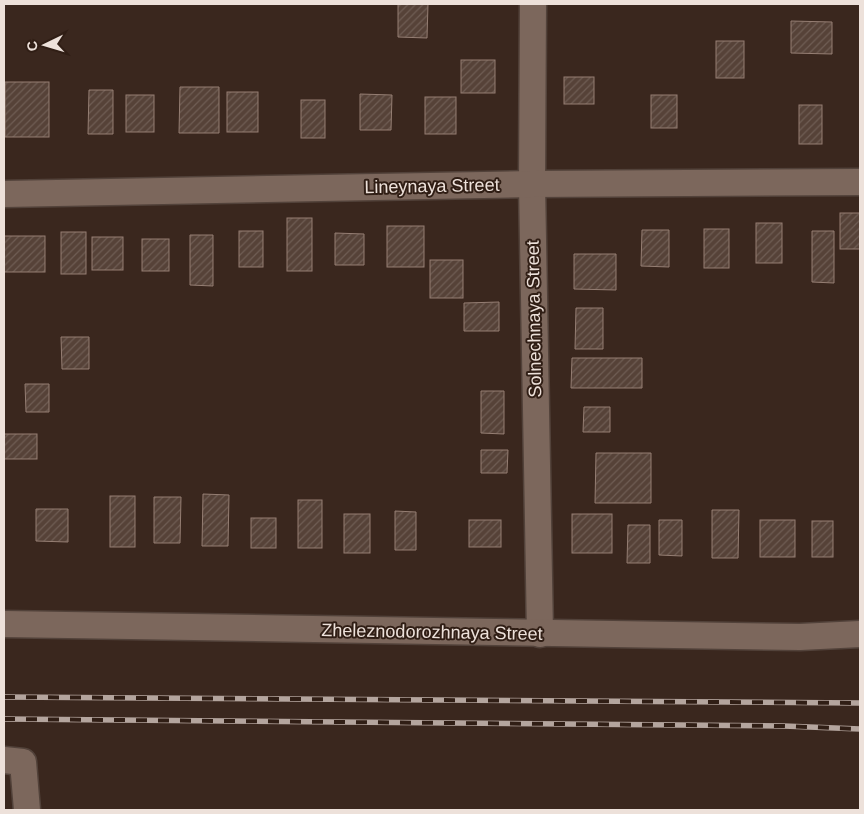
<svg xmlns="http://www.w3.org/2000/svg" width="864" height="814" font-family="Arial,sans-serif">
<defs>
<pattern id="building-hatch" width="6" height="6" patternUnits="userSpaceOnUse" patternTransform="scale(1.25)"><rect width="6" height="6" fill="#564238"/><path d="M-1 1l2-2M0 6l6-6M5 7l2-2" fill="none" stroke="#6f5d54"/></pattern>
</defs>
<rect width="100%" height="100%" fill="#3a271e"/>
<g fill="url(#building-hatch)" stroke="#957e73">
<path d="M398 4H428L427 38 398 37Z"/>
<path d="M791 21 832 22V54L791 53Z"/>
<rect x="716" y="41" width="28" height="37"/>
<rect x="461" y="60" width="34" height="33"/>
<rect x="564" y="77" width="30" height="27"/>
<rect x="5" y="82" width="44" height="55"/>
<path d="M180 87H219V133H179Z"/>
<path d="M89 90H113V134H88Z"/>
<rect x="227" y="92" width="31" height="40"/>
<path d="M360 94 392 95 391 130H360Z"/>
<rect x="126" y="95" width="28" height="37"/>
<rect x="651" y="95" width="26" height="33"/>
<rect x="425" y="97" width="31" height="37"/>
<rect x="301" y="100" width="24" height="38"/>
<rect x="799" y="105" width="23" height="39"/>
<rect x="840" y="213" width="20" height="36"/>
<rect x="287" y="218" width="25" height="53"/>
<rect x="756" y="223" width="26" height="40"/>
<rect x="387" y="226" width="37" height="41"/>
<rect x="704" y="229" width="25" height="39"/>
<path d="M642 230H669V267L641 266Z"/>
<rect x="239" y="231" width="24" height="36"/>
<path d="M812 231H834V283L812 282Z"/>
<rect x="61" y="232" width="25" height="42"/>
<path d="M335 233 364 234V265H335Z"/>
<path d="M190 235H213V286L190 285Z"/>
<rect x="4" y="236" width="41" height="36"/>
<rect x="92" y="237" width="31" height="33"/>
<rect x="142" y="239" width="27" height="32"/>
<path d="M574 254H616V290L574 289Z"/>
<rect x="430" y="260" width="33" height="38"/>
<path d="M499 302V331H464V303Z"/>
<path d="M576 308H603V349H575Z"/>
<path d="M61 337H89V369H62Z"/>
<path d="M572 358H642V388H571Z"/>
<path d="M25 384H49V412H26Z"/>
<path d="M481 391H504V434L481 433Z"/>
<path d="M584 407H610V432H583Z"/>
<rect x="4" y="434" width="33" height="25"/>
<path d="M481 450H508L507 473H481Z"/>
<path d="M596 453H651V503H595Z"/>
<path d="M203 494 229 495 228 546H202Z"/>
<rect x="110" y="496" width="25" height="51"/>
<path d="M154 497H181L180 543H154Z"/>
<rect x="298" y="500" width="24" height="48"/>
<path d="M36 509H68V542L36 541Z"/>
<path d="M712 510H739L738 558H712Z"/>
<path d="M395 511 416 512V550H395Z"/>
<rect x="344" y="514" width="26" height="39"/>
<rect x="572" y="514" width="40" height="39"/>
<rect x="251" y="518" width="25" height="30"/>
<rect x="469" y="520" width="32" height="27"/>
<path d="M659 520H682V556L659 555Z"/>
<rect x="760" y="520" width="35" height="37"/>
<rect x="812" y="521" width="21" height="36"/>
<path d="M628 525H650V563H627Z"/>
</g>
<g fill="none" stroke-linecap="round" stroke-linejoin="round">
<g stroke="#52423a" stroke-width="29">
<g id="minor">
<path d="M533 4 532 184 540 634"/>
<path d="M4 194 532 184 860 182"/>
<path d="M4 624 800 637 860 634"/>
<path d="M4 760 23 762 27 810"/>
</g>
</g>
<use href="#minor" stroke="#7c675c" stroke-width="26"/>
<g stroke="#b4a59e" stroke-width="5.5">
<g id="rail">
<path d="M4 697 860 703"/>
<path d="M4 719 784 726 860 729"/>
</g>
</g>
<use href="#rail" stroke="#301e15" stroke-width="4" stroke-dasharray="11" stroke-linecap="butt"/>
</g>
<g text-anchor="middle" dominant-baseline="central" stroke-width="4" stroke-linejoin="round" paint-order="stroke">
<g font-size="18" fill="#ede1da" stroke="#301e15">
<text transform="translate(432 186) rotate(-1)">Lineynaya Street</text>
<text transform="translate(534 319) rotate(-91)">Solnechnaya Street</text>
<text transform="translate(432 632) rotate(1)">Zheleznodorozhnaya Street</text>
</g>
</g>
<rect width="864" height="814" fill="none" stroke="#ede1da" stroke-width="10"/>
<g transform="translate(45 45) rotate(265)" stroke="#301e15" stroke-width="4" paint-order="stroke">
<path d="M0-4L9 19L0 12L-9 19Z" fill="#ede1da"/>
<text y="-8" font-size="14" font-weight="bold" text-anchor="middle" fill="#ede1da">С</text>
</g>
</svg>
